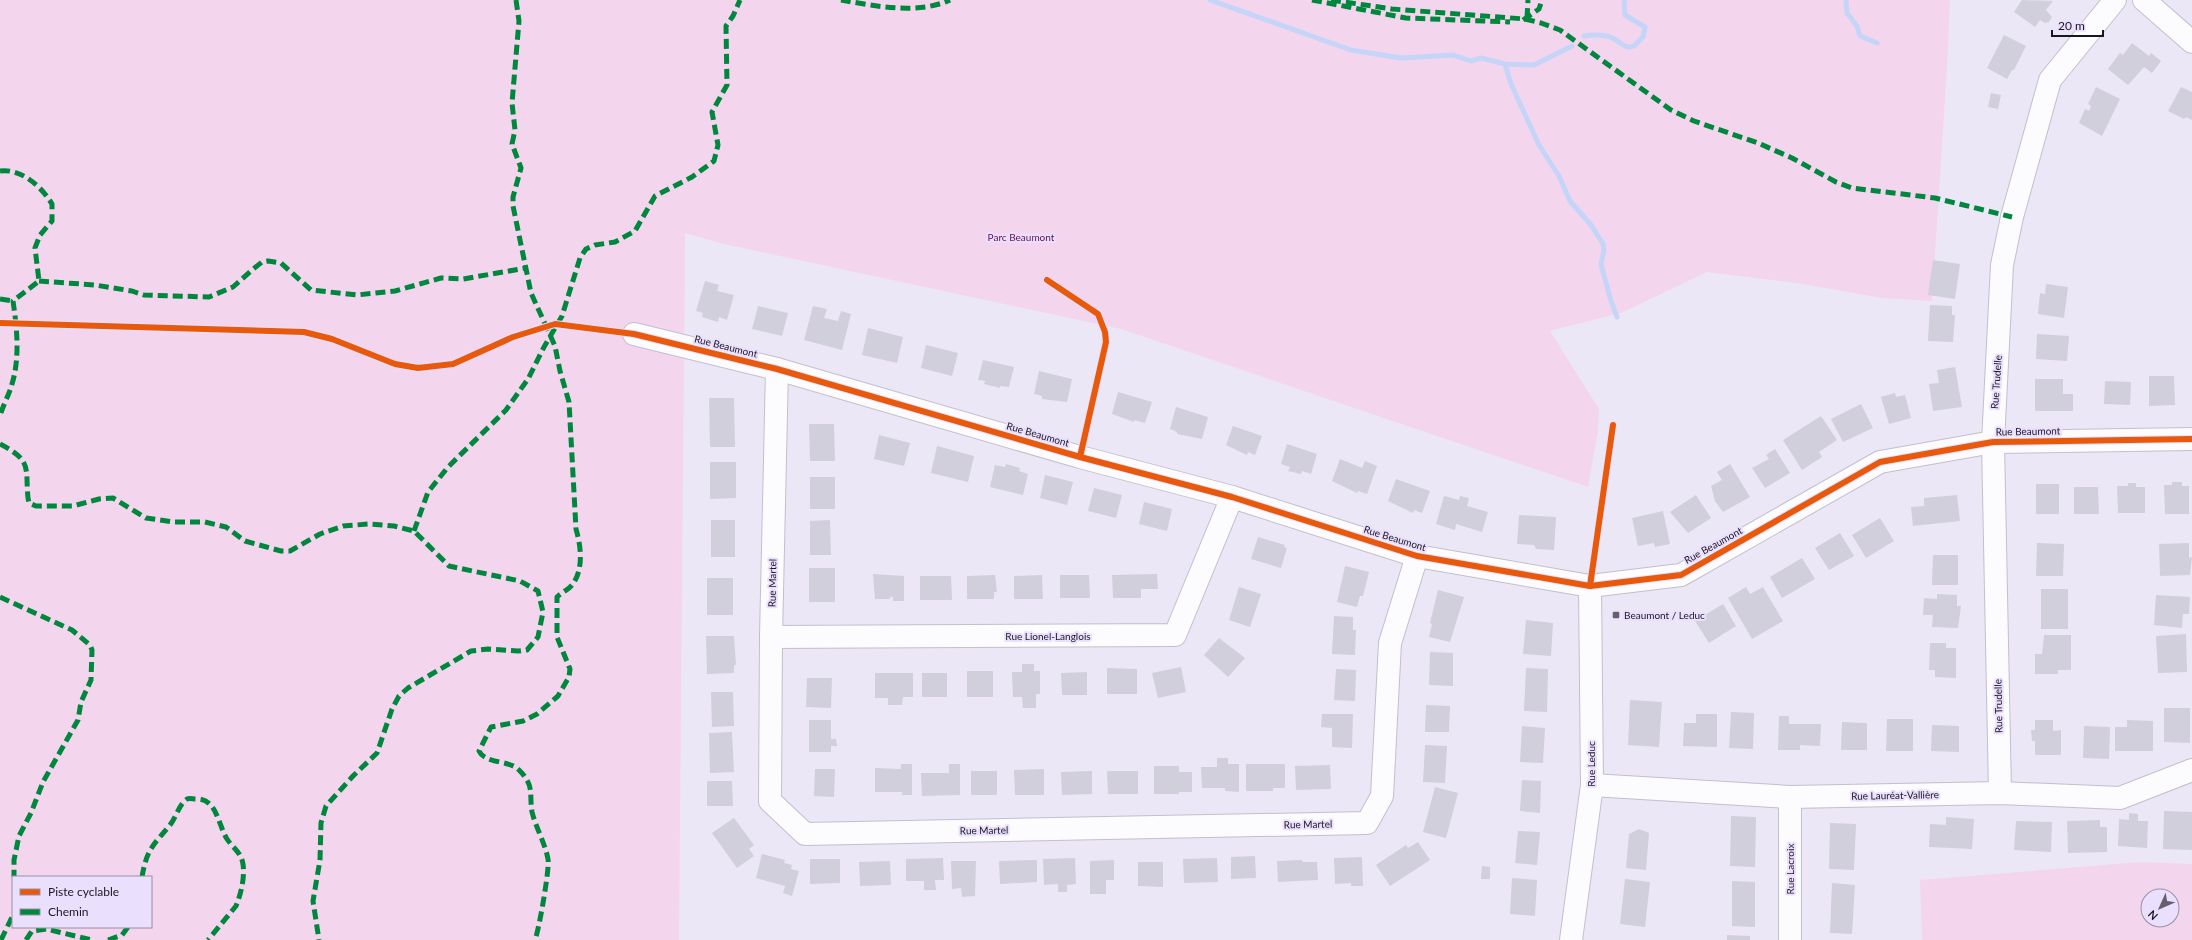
<svg xmlns="http://www.w3.org/2000/svg" width="2192" height="940" font-family="Lato,sans-serif">
<rect width="100%" height="100%" fill="#ece7f7"/>
<g fill="#f3d5ee" fill-rule="evenodd">
<path d="M0 0H1950L1947 67 1932 301 1882 298 1797 283 1707 272 1621 313 1550 331 1599 409 1598 431 1588 487 1121 329 724 244 685 233 679 940H0ZM13 877H151V927H13Z"/>
<path d="M2139 862 2192 864V940H1922L1920 880ZM2148 896H2172V920H2148Z"/>
</g>
<g fill="none" stroke-linecap="round" stroke-linejoin="round">
<g stroke="#c5d5f8" stroke-width="5">
<path d="M1210 0 1351 50 1401 58 1453 55 1471 61 1481 58 1505 64 1534 65 1572 46"/>
<path d="M1846 0 1847 13 1857 26 1860 36 1877 43"/>
<path d="M1584 36C1592 35 1602 34 1610 37 1618 39 1624 50 1634 46L1643 37 1645 27 1625 15 1624 0"/>
<path d="M1505 64 1511 84 1539 145 1559 176 1570 201 1591 225 1603 244 1604 250 1601 264 1610 298 1617 317"/>
</g>
</g>
<g fill="#d1cfdc">
<path d="M2022 0 2053 1 2046 10 2052 17 2049 22 2045 23 2040 20 2035 27 2014 12Z"/>
<path d="M2004 35 2026 46 2014 70H2012L2007 79 1987 68Z"/>
<path d="M2132 43 2149 56 2151 53 2161 61 2152 73 2144 67 2128 85 2108 69 2120 53 2123 55Z"/>
<path d="M2096 87 2120 99 2102 136 2079 123 2085 109 2089 111 2091 106 2088 104Z"/>
<path d="M2181 87 2192 92V120L2186 117 2184 119 2168 111Z"/>
<path d="M1991 93 2001 95 1998 109 1988 107Z"/>
<path d="M1933 260 1960 264 1955 299 1928 295Z"/>
<path d="M705 281 719 285 717 291 734 295 727 320 719 317 718 322 702 317 703 313 696 311Z"/>
<path d="M2046 284 2068 287 2064 318 2038 314 2040 293 2045 294Z"/>
<path d="M1930 305 1952 306V315H1955L1953 342 1928 341Z"/>
<path d="M758 306 788 313 782 336 752 329Z"/>
<path d="M813 306 827 309 824 318 838 321 841 311 851 314 842 350 804 340Z"/>
<path d="M868 328 903 337 897 363 862 355Z"/>
<path d="M2037 334 2069 336 2067 361 2036 359Z"/>
<path d="M926 345 958 353 952 376 921 368Z"/>
<path d="M983 360 1014 367 1009 387 1000 386V388L984 384 985 381 978 380Z"/>
<path d="M1955 367 1962 407 1933 411 1929 384 1939 383 1937 370Z"/>
<path d="M1039 371 1072 379 1067 402 1042 399V396L1034 394Z"/>
<path d="M2149 376H2174L2175 405 2149 406Z"/>
<path d="M2035 379H2063V394H2073V411H2035Z"/>
<path d="M2105 381 2131 382 2130 405 2104 404Z"/>
<path d="M1118 392 1152 402 1145 423 1134 420V422L1112 414Z"/>
<path d="M1895 393 1896 397 1905 395 1911 418 1889 424 1881 397Z"/>
<path d="M709 398H734L735 447H710Z"/>
<path d="M1861 404 1873 428 1843 442 1831 419Z"/>
<path d="M1176 407 1208 417 1202 439 1177 434V432L1170 429Z"/>
<path d="M1821 416 1837 440 1819 452 1822 457 1802 470 1783 440Z"/>
<path d="M809 424H834L835 461H810Z"/>
<path d="M1233 426 1262 436 1255 455 1248 452 1247 455 1226 445Z"/>
<path d="M879 435 910 443 904 466 874 459Z"/>
<path d="M1287 444 1317 454 1311 474 1302 471 1301 474 1288 471 1290 467 1281 464Z"/>
<path d="M937 446 974 456 968 482 931 473Z"/>
<path d="M1775 449 1790 473 1765 488 1752 468 1769 459 1766 455Z"/>
<path d="M1340 459 1362 468 1365 461 1377 466 1367 494 1358 491 1357 493 1332 481Z"/>
<path d="M710 462H736V498L710 499Z"/>
<path d="M1006 464 1020 468 1019 471 1028 474 1023 495 990 487 995 465 1005 467Z"/>
<path d="M1730 464 1750 497 1723 512 1715 501 1711 486 1722 480 1717 472Z"/>
<path d="M1045 475 1073 482 1067 505 1040 498Z"/>
<rect x="810" y="477" width="25" height="32"/>
<path d="M1396 479 1430 491 1422 513 1414 510 1413 513 1388 501Z"/>
<path d="M2172 482H2182V486H2189V514H2165L2164 485H2172Z"/>
<path d="M2128 483H2136V487H2145V513H2118L2117 486H2128Z"/>
<rect x="2036" y="484" width="23" height="30"/>
<path d="M2074 487H2098L2099 514H2074Z"/>
<path d="M1094 488 1122 495 1116 518 1088 511Z"/>
<path d="M1696 495 1711 518 1688 533 1670 512Z"/>
<path d="M1957 495 1960 521 1913 526 1911 507 1924 506V498Z"/>
<path d="M1444 496 1459 500 1460 496 1469 498 1467 506 1488 512 1482 532 1456 524 1455 530 1436 524Z"/>
<path d="M1144 502 1172 509 1167 531 1139 524Z"/>
<path d="M1663 511 1670 544 1655 547 1654 543 1638 546 1632 518Z"/>
<path d="M1519 515 1556 517 1554 550 1536 549 1534 545 1517 544Z"/>
<path d="M1880 518 1894 541 1866 558 1852 535Z"/>
<rect x="711" y="520" width="24" height="37"/>
<path d="M830 520 831 555H810V521Z"/>
<path d="M1840 533 1854 556 1829 570 1815 548Z"/>
<path d="M1258 537 1285 545 1284 547 1287 548 1281 568 1251 559Z"/>
<path d="M2037 543 2064 544 2063 576H2036Z"/>
<path d="M2189 543V558L2192 557 2190 575 2160 576 2159 544Z"/>
<path d="M1933 555H1958V585H1932Z"/>
<path d="M1802 558 1815 579 1782 598 1770 577Z"/>
<path d="M1345 566 1369 572 1363 596H1360L1357 607 1337 602Z"/>
<rect x="809" y="568" width="26" height="34"/>
<path d="M873 574 904 576V601H893V597H890V599H875Z"/>
<path d="M1157 574 1158 589H1141V598H1113L1112 575Z"/>
<path d="M995 575 997 592H994V599H967V576Z"/>
<path d="M1042 575 1043 599H1014V576Z"/>
<path d="M1060 575H1089L1090 598H1060Z"/>
<path d="M920 576H951L952 600H920Z"/>
<rect x="707" y="578" width="26" height="37"/>
<path d="M1239 587 1261 594 1250 627 1229 620Z"/>
<path d="M1746 587 1750 594 1763 587 1783 621 1752 639 1728 598Z"/>
<rect x="2041" y="589" width="27" height="40"/>
<path d="M1438 590 1464 597 1450 642 1429 637 1432 624 1430 623Z"/>
<path d="M1937 594 1957 595V606H1961L1958 628 1932 627 1933 615H1923L1924 598 1937 599Z"/>
<path d="M2156 595 2190 597 2189 614H2183L2182 628 2154 625Z"/>
<path d="M1723 604 1736 626 1709 643 1695 621Z"/>
<path d="M1334 616 1353 617V630H1356L1355 655 1332 654Z"/>
<path d="M1526 620 1553 623 1551 656 1523 654Z"/>
<path d="M2186 634 2187 672 2158 673 2156 636Z"/>
<path d="M2044 635H2071V670H2058V674H2035V654H2042Z"/>
<path d="M706 636H734L736 665H734V673L707 674Z"/>
<path d="M1219 638 1245 658 1228 677 1204 655Z"/>
<path d="M1930 643H1946V648H1956V678L1935 677V670H1929Z"/>
<path d="M1430 652 1453 653V686L1429 685Z"/>
<path d="M1022 664H1034V671H1040V694H1036V708H1023L1022 697H1013L1012 672H1022Z"/>
<path d="M1181 667 1186 692 1158 698 1152 673Z"/>
<path d="M1107 668 1137 669V694H1107Z"/>
<path d="M1526 668 1548 669 1547 712 1524 711Z"/>
<path d="M1336 669 1356 670 1355 701 1334 700Z"/>
<rect x="967" y="671" width="26" height="26"/>
<path d="M1087 672V695H1062L1061 673Z"/>
<path d="M875 673H913V697H903L902 705H888V698H875Z"/>
<rect x="922" y="673" width="25" height="24"/>
<path d="M807 678H832L831 708 806 707Z"/>
<path d="M711 692H733L734 726 712 727Z"/>
<path d="M1630 700 1662 702 1659 747 1628 745Z"/>
<path d="M1426 705 1450 706 1449 732H1425Z"/>
<path d="M2164 708H2190V743L2164 742Z"/>
<path d="M1731 712 1754 713 1753 749 1729 748Z"/>
<path d="M1322 714H1353L1352 748 1332 747V728L1321 727Z"/>
<path d="M1696 714H1717V747L1683 746 1684 723H1696Z"/>
<path d="M1779 716H1789V724H1821L1820 746 1800 745V750H1778Z"/>
<path d="M1887 719H1913V751H1886Z"/>
<path d="M809 720H831V739H836L837 746H831V752H809Z"/>
<path d="M2035 720H2053V731L2061 730V755H2035V741H2032L2031 730H2035Z"/>
<path d="M2127 720 2153 721V751H2115V727H2127Z"/>
<path d="M1842 722 1867 723V750H1841Z"/>
<path d="M1932 725 1959 726V752L1931 751Z"/>
<path d="M1522 726 1545 728 1543 763 1520 762Z"/>
<path d="M2084 726 2110 727 2109 759 2083 758Z"/>
<path d="M732 732 734 772 710 773 709 733Z"/>
<path d="M1425 745 1447 746 1445 783 1423 782Z"/>
<path d="M1217 758H1228V764H1239V792L1225 791V788H1202L1201 767H1217Z"/>
<path d="M901 764H912V795H902V792H875V768L901 769Z"/>
<path d="M949 764H960V795L922 796 921 773H949Z"/>
<path d="M1246 764H1285V788H1273V791H1246Z"/>
<path d="M1330 765 1331 789 1296 790 1295 766Z"/>
<path d="M1154 766H1179V772H1192V792H1179V794H1154Z"/>
<path d="M815 769H835L834 797 814 796Z"/>
<path d="M1044 769V795H1015L1014 770Z"/>
<rect x="971" y="771" width="26" height="24"/>
<path d="M1092 771V794L1062 795 1061 772Z"/>
<path d="M1107 771H1138V794H1108Z"/>
<path d="M1522 780 1541 781 1540 813 1520 811Z"/>
<path d="M707 781H732L733 806H707Z"/>
<path d="M1435 787 1458 793 1446 838 1423 832Z"/>
<path d="M2164 811 2192 812V850L2163 849Z"/>
<path d="M2129 813 2138 814V821H2148L2147 848 2118 846 2119 819 2129 820Z"/>
<path d="M1731 816 1756 817 1755 867 1730 866Z"/>
<path d="M1946 817 1974 819 1972 849 1929 847 1930 824 1946 825Z"/>
<path d="M734 818 754 845 749 849 754 856 737 868 712 833Z"/>
<path d="M2100 820V827H2107V852L2068 853 2067 821Z"/>
<path d="M2016 821 2052 822 2051 852 2014 850Z"/>
<path d="M1830 823 1856 824 1854 870 1829 869Z"/>
<path d="M1639 829 1649 833 1646 870 1626 868 1629 834Z"/>
<path d="M1518 831 1540 832 1537 865 1515 863Z"/>
<path d="M1418 842 1430 860 1390 886 1376 865 1406 845 1408 848Z"/>
<path d="M762 854 785 860 784 863 792 865 791 869 799 871 792 896 783 893 785 886 756 878Z"/>
<path d="M1255 856 1256 878 1231 879V857Z"/>
<path d="M1362 857 1363 886H1351V883L1335 884 1334 858Z"/>
<path d="M943 858 944 880H935L936 890H924V881H906V859Z"/>
<path d="M1075 858 1076 884 1067 885V892H1058V884L1044 885 1043 859Z"/>
<path d="M1217 858 1218 882 1184 883 1183 859Z"/>
<path d="M810 859H840V883L810 884Z"/>
<path d="M1037 860V882L1000 884 999 861Z"/>
<path d="M1114 860V880H1106V894H1090V861Z"/>
<path d="M1302 860 1303 862H1317L1318 880 1278 882 1277 861Z"/>
<path d="M890 861 891 885 860 886 859 862Z"/>
<path d="M951 861H976L975 896 962 897 961 888 952 889Z"/>
<path d="M1138 862H1163V887L1138 886Z"/>
<path d="M1482 866 1490 867V879H1481Z"/>
<path d="M1512 878 1537 880 1535 916 1510 914Z"/>
<path d="M1625 879 1650 882 1645 927 1620 924Z"/>
<path d="M1732 881 1755 882V927L1732 926Z"/>
<path d="M1832 883 1855 885 1852 934 1830 933Z"/>
<path d="M2159 892 2173 893 2172 896H2158Z"/>
<path d="M1727 935 1750 936V940H1727Z"/>
</g>
<g fill="none" stroke-linecap="round" stroke-linejoin="round">
<g stroke="#c3bfcb" stroke-width="24">
<g id="minor">
<path d="M2144 0 2192 42"/>
<path d="M634 334 777 369 1080 457 1232 497 1417 556 1590 586 1681 575 1880 462 1993 442 2192 439"/>
<path d="M777 369 771 637 770 801 805 834 1367 823 1382 796 1390 643 1417 556"/>
<path d="M771 637 1175 635 1232 497"/>
<path d="M1592 785 1790 797 2000 793 2120 798 2192 770"/>
<path d="M2000 793 1993 442 2002 265 2012 217 2050 80 2115 0"/>
<path d="M1790 797V940"/>
<path d="M1571 940 1592 785 1590 586"/>
</g>
</g>
<use href="#minor" stroke="#fcfbfe" stroke-width="22"/>
<g stroke="#00873e" stroke-width="5" stroke-dasharray="10 5" stroke-linecap="butt">
<path d="M516 0 519 21 512 103 515 130 512 144 521 168 513 197V206L531 293 555 346 560 371 569 402 576 529C581 546 584 570 572 585 568 590 562 592 557 597V637L570 669 569 677 558 696 537 714 523 721 491 727 479 751C485 764 510 760 519 770 535 786 529 793 532 812 536 828 545 843 548 859 550 867 539 930 535 940"/>
<path d="M841 0C875 6 917 15 950 0"/>
<path d="M1312 0 1406 18 1510 22"/>
<path d="M1331 0 1392 9 1525 19 1541 23 1560 30 1671 110 1694 121 1758 143 1792 158 1836 182 1852 188 1935 198 2012 217"/>
<path d="M1527 18 1528 0"/>
<path d="M1523 20 1539 9 1542 0"/>
<path d="M0 171C21 168 42 187 52 204V221L40 235 35 248 39 281 13 301C17 328 20 358 12 384 9 395 3 405 0 416"/>
<path d="M39 281 95 285 132 291 144 295 209 297 233 287 252 270 262 262 268 261 281 263 311 290 357 295 395 291 441 278 463 279 526 268"/>
<path d="M0 299 13 301"/>
<path d="M0 444C33 461 25 468 28 498L29 503 36 506H73L99 499 113 498 146 518 174 522H205L226 527 245 541 281 551H290L320 534 343 526 369 524 394 526 414 531 449 566 520 581 538 591 543 612 538 637 533 643 527 650 518 651 488 649 471 651 408 688 399 696 392 709 377 753 353 776 326 806 321 823 320 860 313 901 319 940"/>
<path d="M414 531 428 492 448 467 506 410 528 379 544 347 562 316 580 258 586 249 595 245 615 242 635 231 655 196 692 177 714 161 718 145 712 112 727 85 726 26 733 16 740 0"/>
<path d="M0 597 72 630 90 645 92 650 91 680 81 702 78 720 43 782 31 813 19 836 14 860V877"/>
<path d="M142 877C147 848 153 846 170 825 176 818 179 804 187 799 189 798 193 799 196 799 217 798 218 825 227 839 233 848 241 852 243 864 245 877 241 894 236 906L208 940"/>
<path d="M1 940 13 915"/>
<path d="M26 940 32 931 46 929 92 940"/>
<path d="M108 940 122 935 128 927"/>
</g>
<g stroke="#eae0fe" stroke-width="8">
<g id="cycleway">
<path d="M1047 280 1098 314 1105 332 1106 342 1080 457"/>
<path d="M0 323 304 332 332 339 395 364 418 368 453 364 513 337 555 324 634 334 777 369 1080 457 1232 497 1417 556 1590 586 1681 575 1880 462 1993 442 2192 439"/>
<path d="M1590 586 1613 425"/>
</g>
</g>
<use href="#cycleway" stroke="#e8590c" stroke-width="6"/>
</g>
<rect fill="#64606c" stroke="#eae0fe" stroke-width="1.5" x="1612" y="611" width="8" height="8" rx="2"/>
<g text-anchor="middle" dominant-baseline="central" stroke-width="4" stroke-linejoin="round" paint-order="stroke">
<g font-size="10" fill="#680e55" stroke="#eae0fe">
<text x="1021" y="237">Parc Beaumont</text>
</g>
<g font-size="10" fill="#1b1721" stroke="#eae0fe">
<text transform="translate(726 346) rotate(14)">Rue Beaumont</text>
<text transform="translate(1996 382) rotate(-86)">Rue Trudelle</text>
<text transform="translate(2028 431) rotate(-1)">Rue Beaumont</text>
<text transform="translate(1038 434) rotate(16)">Rue Beaumont</text>
<text transform="translate(1395 538) rotate(17)">Rue Beaumont</text>
<text transform="translate(1713 545) rotate(-29)">Rue Beaumont</text>
<text transform="translate(772 583) rotate(-89)">Rue Martel</text>
<text x="1048" y="636">Rue Lionel-Langlois</text>
<text transform="translate(1998 706) rotate(-91)">Rue Trudelle</text>
<text transform="translate(1591 764) rotate(-90)">Rue Leduc</text>
<text transform="translate(1895 795) rotate(-1)">Rue Lauréat-Vallière</text>
<text transform="translate(1308 824) rotate(-1)">Rue Martel</text>
<text transform="translate(984 830) rotate(-1)">Rue Martel</text>
<text transform="translate(1790 869) rotate(-90)">Rue Lacroix</text>
</g>
<g font-size="10" fill="#1b1721" stroke="#eae0fe" text-anchor="start">
<text x="1624" y="615">Beaumont / Leduc</text>
</g>
</g>
<rect x="12" y="876" width="140" height="52" fill="#eae0fe" stroke="#9790a6"/>
<rect x="20" y="889" width="20" height="6" fill="#e8590c" stroke="#9790a6"/>
<text x="48" y="896" font-size="12" fill="#1b1721">Piste cyclable</text>
<rect x="20" y="909" width="20" height="6" fill="#00873e" stroke="#9790a6"/>
<text x="48" y="916" font-size="12" fill="#1b1721">Chemin</text>
<g transform="translate(2160 908) rotate(225)"><circle r="19" fill="#eae0fe" stroke="#9790a6"/>
<path d="M0-3L7 15L0 10L-7 15Z" fill="#64606c"/>
<text y="-6" font-size="11" font-weight="bold" text-anchor="middle" fill="#1b1721">N</text>
</g>
<path d="M2052 30v6h51v-6" fill="none" stroke="#1b1721" stroke-width="2"/>
<text x="2058" y="30" font-size="12" fill="#1b1721" stroke="#eae0fe" stroke-width="3" paint-order="stroke">20 m</text>
</svg>
